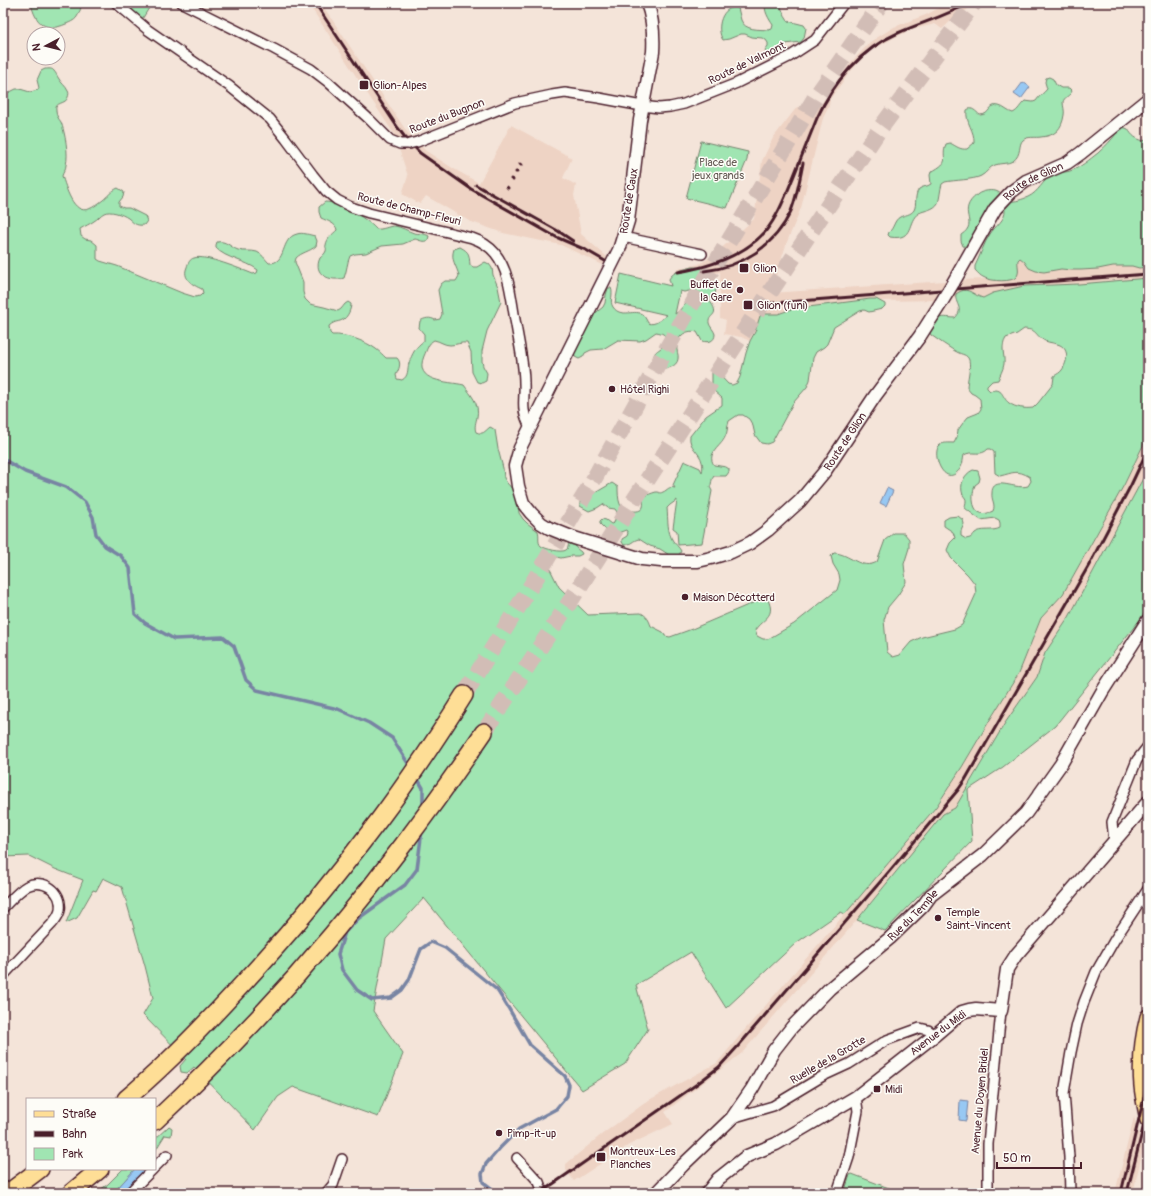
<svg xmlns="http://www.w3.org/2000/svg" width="1151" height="1196" font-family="Pangolin,sans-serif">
<rect width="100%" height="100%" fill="#f4e4d9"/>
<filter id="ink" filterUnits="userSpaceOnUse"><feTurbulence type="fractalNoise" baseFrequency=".025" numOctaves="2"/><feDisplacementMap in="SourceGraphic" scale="8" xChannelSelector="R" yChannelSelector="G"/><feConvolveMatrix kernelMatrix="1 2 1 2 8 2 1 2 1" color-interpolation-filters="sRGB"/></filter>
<g filter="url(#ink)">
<g fill="#eed3c4">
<path d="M308 3H321L407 132 426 151 454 169 479 183 511 125 572 158 563 178 576 185 574 195 581 234 607 257 603 265 561 245 503 233 469 221 426 196 420 204 402 194 408 176 394 134Z"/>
<path d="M947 3 950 4 951 3H978L955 17 942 29 935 24 914 29 897 36 868 52 850 72 830 99 829 106 823 118 801 208 787 242 775 279 771 286V293L960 280 986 279 996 281 1018 272V260L1020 258 1024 261 1029 268 1054 270 1061 269 1072 270H1081L1125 265 1132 266 1139 268 1148 267V278L1079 284 1024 286 993 293 983 298 979 297 975 294H956L955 298 944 300 881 301 870 299 840 303 792 309 778 314H763L750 341 741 337 724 334 726 320 720 318V272L707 275 677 276V269L699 264 706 260 716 253 754 219 762 161 773 138 797 107 820 106 851 62 862 51 870 42 894 27 928 14Z"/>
<path d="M1148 435V469L1069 617 1045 653 1037 677 1005 723 955 808 943 814 857 920 742 1053 665 1112 673 1124 629 1145 574 1181 566 1170V1164L601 1135 649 1100 717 1063 742 1033 936 808 962 767 991 718 1019 673 1041 618 1063 594 1124 485Z"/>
<path d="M1134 1117 1143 1149 1133 1193H1115Z"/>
</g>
<g fill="#a0e5b2" stroke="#75826e" fill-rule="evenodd">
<path d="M31 3H82C81 7 80 12 78 15 76 20 71 22 66 24 46 33 35 23 31 3Z"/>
<path d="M120 3H152L141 21Z"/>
<path d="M766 3H778C783 8 783 15 788 21L804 25 806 28 804 38 801 42 785 44 774 55 768 56 765 50 768 46V43L766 40 762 38 752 37 745 34H741L729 39 723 40C715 29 722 4 738 8 739 12 740 16 741 20 745 31 759 29 769 30L772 29 773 25C769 19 763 10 766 3Z"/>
<path d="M45 69C49 69 52 68 54 71 56 73 57 76 59 79 61 83 66 86 68 91 69 92 69 95 68 97 66 105 54 101 56 111 56 116 59 119 61 122 65 133 69 154 66 165 66 169 63 172 62 176 66 187 73 215 89 209 94 207 99 203 103 200 108 196 111 191 118 188L124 192 123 197 119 202V206L124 208H129L145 216 147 221 144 225C135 226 134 223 128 218 122 214 110 210 104 213 100 215 98 219 94 221 90 224 85 226 80 229L81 236 85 239 91 240 97 245V259L100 261 117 266 182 293 195 297 200 296 203 293 202 289C192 285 182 278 187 267 188 263 190 259 194 258 204 254 243 270 253 274L257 273 258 270C245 260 226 259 216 248V245L217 242C226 240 230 247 238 250 244 252 251 250 257 252 262 254 265 259 269 263 287 264 280 238 297 234 302 232 310 235 315 236L317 241 316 246C309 252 302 252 296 258L295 262 303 282V292L305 299 310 304 324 307 338 311C343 309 343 304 348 302L351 304C351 309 348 316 344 319 338 323 336 320 329 326L330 333 332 335C346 334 365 341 376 349 380 352 383 355 386 358H397C402 363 399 369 396 375L397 379 402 380C409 376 407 370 409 363 412 354 416 346 424 341V334L419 328 420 321C425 318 430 317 435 320L440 319 442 314 438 290 441 284 445 281H456L459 276C457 266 450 260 454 249L460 247C470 252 469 255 470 265L473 267H477L485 262 489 264 492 268 493 275 498 287 501 302 487 331 482 351V361L483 366 487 373 486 381 482 383 477 382 472 372 471 352 467 343C461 342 456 345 450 345 444 345 440 341 434 340 428 343 427 350 424 356 413 383 448 381 464 385 471 395 480 404 477 417 476 422 474 427 476 432 483 435 484 432 490 427L492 428 495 430 498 449 503 468 504 478 507 483 514 491 518 501 519 513 523 519 527 523 538 531C540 536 537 542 541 546 545 549 562 553 566 550 569 548 568 544 569 541L574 543 576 548 581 552 582 554 578 556H571L561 558 547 555 545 556V559L559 587 588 615 641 613C647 616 649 620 651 626L663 632 665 636 670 637 692 629 762 599 768 600C776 617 763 618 755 630L757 636 763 639H768L794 624 837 590 840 580 839 574 833 564 831 556 834 553C849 553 861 571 877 562L885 540 894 533H904L909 539V548L904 564 906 582 898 595 888 607 884 620 887 652 893 657 900 655 911 642 922 637 955 629 962 625 976 594 975 584 968 575 951 558 947 550 950 543 955 538 953 532 944 526V520L949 517 958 516 963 520 964 524 961 531V536L966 539 970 538C972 537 973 535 975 533 981 528 993 532 1000 528V523L999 520 995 518 981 520C979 519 966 509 965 508 965 505 966 503 966 501 966 498 965 498 963 495 959 485 964 474 973 470L978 471 980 478 979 482 975 485C970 499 973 521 993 511 996 504 991 500 992 493 992 479 1007 485 1015 486 1020 487 1024 487 1028 486L1031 481 1030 477C1017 469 1013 473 1000 476L995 473 994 452 990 449H988C981 457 972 450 964 455 963 459 963 464 961 467 960 470 957 472 955 474 942 482 932 454 939 446 942 442 949 443 954 443L957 437 958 430 963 423 968 417 978 413 981 409 980 399 975 395 971 393 967 388C967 380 971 368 969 360 967 354 962 355 957 352 954 351 932 336 931 335 930 333 929 330 929 329 939 315 939 317 955 318 965 308 954 304 956 294 968 285 972 295 983 298L993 293 1024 286 1079 284 1148 278V435L1124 485 1063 594 1041 618 1019 673 991 718 962 767 936 807 845 914 841 912 796 943 726 1008 691 952 636 985 648 1029 625 1064 582 1090 424 898 386 939 373 1011 403 1054 378 1117 293 1087 278 1097 255 1130 194 1067 187 1073 181 1072 180 1066 186 1059 143 1015 153 998 145 966 122 887 103 878 96 891 93 890 77 918 66 923 83 880 55 869 29 856 3 857V93H8L16 89H20L30 92 38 90 39 88 37 80 41 71ZM1024 329C1039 330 1034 335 1045 341 1050 343 1056 343 1060 345 1070 350 1067 363 1062 370 1060 373 1057 374 1054 376L1053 384 1038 403 1033 408C1025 409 1016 408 1009 403 1001 397 1004 387 990 391L987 388V386L992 381 998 380C1000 375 1003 370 1004 364 1005 354 1000 348 1006 338L1017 334Z"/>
<path d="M1049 77 1053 79 1056 85 1061 88H1069L1072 91C1070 96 1064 97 1063 102 1063 106 1065 111 1064 115 1062 129 1055 136 1041 137 1036 138 1027 136 1023 140 1018 144 1022 155 1013 161 1008 164 1000 163 995 165 989 167 987 173 981 176 974 180 954 180 945 182L942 184C940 190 940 198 938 203 934 210 925 210 919 213 906 221 915 241 890 237L888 235 889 232C894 228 894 220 900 217 904 215 911 215 914 210 917 205 914 195 919 189 923 186 927 187 931 184L930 175 931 172C953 160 940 161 946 144L950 143C956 146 960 150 967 149L974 143C975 130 965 123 967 110 972 106 976 112 980 115 991 115 988 103 999 106 1004 107 1008 112 1013 113 1019 110 1020 105 1025 101L1033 102 1036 101C1039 96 1043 94 1047 89L1045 82 1046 78Z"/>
<path d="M1123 127 1128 129C1132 136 1136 139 1144 141L1148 138V267L1139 268 1132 266H1113L1098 269 1081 270H1072L1061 269 1044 272 1036 271 1029 268 1024 261 1020 258 1018 260C1017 265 1020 271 1017 276 1013 283 991 281 985 278 980 276 978 273 975 270V266C980 256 984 243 990 234 995 226 1006 220 1005 210L1002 209 967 247 963 246 961 241V235C981 222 954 212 978 194 982 191 993 189 998 192 1002 194 1005 200 1010 201 1015 202 1023 199 1028 197 1039 192 1042 181 1052 175 1058 171 1064 173 1070 171 1080 168 1090 159 1098 153 1102 149 1107 145 1111 140 1116 135 1117 130 1123 127Z"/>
<path d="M701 141 748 152 747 160 727 208 686 198Z"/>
<path d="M325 202C340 202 366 218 376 229 383 230 388 226 395 226 401 227 408 231 414 233 419 234 424 233 429 236L428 240C423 243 420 240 415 239L403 244 382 246 366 253 355 254 350 256C347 263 347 270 344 278 331 282 312 275 320 258 322 256 325 254 326 251 327 247 325 248 326 245 327 238 333 234 337 230 336 223 327 221 321 218L319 212V207Z"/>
<path d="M693 267H697L703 269 706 273 716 288 715 295 711 297 709 300C722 317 708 313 709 323 710 327 714 330 715 334 715 341 709 343 702 341L697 332C688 329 677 335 677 346 676 350 679 355 678 359 677 367 666 369 660 370L654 365C651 346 662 354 667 339 665 334 662 333 656 332L646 339 640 341 618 340 603 349 591 350 585 353 583 357 579 359 575 357 574 354 593 315 603 307 605 303 606 295 608 288H611C614 294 609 301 613 307 621 319 636 308 643 315 645 317 647 321 648 323 655 326 661 319 667 315L615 303 621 274 671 286 669 279C673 271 685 269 693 267ZM694 290 703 295V299C697 306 695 301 688 301 683 304 681 311 675 314L680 291 684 292Z"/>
<path d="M870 299H876L885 304V306L882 309 869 312 864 310 860 311 834 327 827 344 824 347 816 352 813 358 810 380 807 387 793 403 772 442 767 444 761 443 755 435 753 426 749 419 743 415H738L729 421C727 426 728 432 725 437 721 447 706 453 714 465L726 467 729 469V472L726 476H714C711 479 712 484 710 487L712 491 702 543 678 545 677 531 673 528 677 500 670 505 667 508C668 519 667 532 673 541 675 544 679 547 681 551L679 555 671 556 660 549 650 546 639 539C633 540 631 545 624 545L622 542V539L627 536 628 533 626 530 615 534 607 531 600 524V521L602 519 606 520 611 524 614 523 617 512 615 509 608 508 603 504 597 508 589 511 580 506V502L581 499 595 493 612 483 618 487C618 492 618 499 620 504 622 510 640 515 643 507 644 504 643 501 643 497 647 495 652 493 656 492 660 492 659 494 663 492 668 490 668 486 675 488L673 485 684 461 700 468 702 472C703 469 703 465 702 462 700 452 688 447 690 436L706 416 722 405V398L714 391 712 387V372L715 370 728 384 732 385 737 383 740 377 746 353 750 341 755 332 760 316 763 314H778L792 309 840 303Z"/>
<path d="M1148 469V608L1146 612 1055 726 1003 767 968 790 972 841 885 931 857 920 943 814 955 808 1005 723 1037 677 1045 653 1069 617Z"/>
<path d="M169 1126 172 1128 171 1136 165 1135 155 1151V1139Z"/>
<path d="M123 1169H135L114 1192 115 1193H96L108 1184Z"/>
<path d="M852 1174 902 1193H844L850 1175Z"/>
</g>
<g fill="#97c8f3" stroke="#7884a3">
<path d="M1023 82 1030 87 1021 99 1014 94Z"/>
<path d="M887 488 893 491 886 506 880 503Z"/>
<path d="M960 1100 968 1101 966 1121 959 1120Z"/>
<path d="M135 1169 144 1170 122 1193H115L114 1192Z"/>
</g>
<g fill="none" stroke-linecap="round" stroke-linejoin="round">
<g stroke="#7884a3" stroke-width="3.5">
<path d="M3 459 25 472 66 487 85 502 93 517 96 534 105 546 121 556 130 568 135 614 145 623 174 639 223 637 234 646 246 680 257 690 338 709 369 723 392 738 411 768"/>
<path d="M416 776 423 788V808"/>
<path d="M422 830 417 869 405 885 359 918 345 932 338 954 342 970 357 990 372 1000 391 998 402 990 409 980 421 949 431 942 445 948 497 990 509 1009 530 1045 565 1076 569 1085 567 1096 556 1109 519 1129 500 1148 486 1164 482 1174 483 1182 495 1191 501 1193"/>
</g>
<g stroke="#d2bdb6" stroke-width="17" stroke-dasharray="17 8" stroke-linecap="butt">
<path d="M464 695 531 586 590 486 703 284 815 98 881 3"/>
<path d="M484 732 571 600 631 505 752 319 879 130 974 3"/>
</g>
<g stroke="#4a1f2b" stroke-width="12">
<g id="minor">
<path d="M116 3 148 30 229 86 270 119 286 139 313 175 326 191 337 200 351 207 369 213 472 238C481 241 489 246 495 253 511 273 511 301 516 325 519 344 524 364 524 383 525 402 520 408 530 427"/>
<path d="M182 3 274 49 311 69 328 82 369 119 390 140 400 144H409"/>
<path d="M417 142 515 103 552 95 565 93 599 98 642 106 659 108 670 107 684 104 737 83 789 57 815 40 844 3"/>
<path d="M623 237 702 254"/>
<path d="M1114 841 1112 822 1137 760 1148 746"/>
<path d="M3 908C10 901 18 891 27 886 43 878 63 891 60 910 59 916 55 920 52 924L3 976"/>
<path d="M732 1118 773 1106 823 1076 849 1064 887 1040 920 1028 928 1030 935 1035"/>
<path d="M517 1158 539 1182 543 1193"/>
<path d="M155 1167 167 1155"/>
<path d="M129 1193 153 1169"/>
<path d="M326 1193 333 1185 342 1159"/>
<path d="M837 1193 849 1157 858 1111 856 1097"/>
<path d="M988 1193V1144L1001 1011"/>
<path d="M1070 1193 1069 1157 1064 1093 1071 1052 1077 1024 1084 1002 1096 972 1115 939 1148 889"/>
</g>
</g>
<g stroke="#4a1f2b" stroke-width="15">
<g id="tertiary">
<path id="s1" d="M647 3C653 19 654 35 653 52L640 120 628 221 619 250 520 448 515 466 518 486 523 503 531 513 541 523 549 528 574 538 642 559 661 561H698L711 558 731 552 750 543 768 530 800 501 825 471 875 396 920 336 941 303"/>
<path id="s2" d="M953 283 995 209 1011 192 1026 181 1067 163 1081 153 1148 99"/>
<path id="s3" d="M656 1193 683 1165 732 1118 752 1089 774 1050 792 1027 829 989 890 938 923 906 931 895 983 855 1026 813 1061 764 1102 692 1148 620"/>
<path d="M707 1193 718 1179 747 1156 776 1144 856 1097 935 1035 962 1012 969 1010 976 1009 1001 1011 1007 969 1016 955 1148 802"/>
</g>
</g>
<g stroke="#4a1f2b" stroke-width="18">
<path id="primary" d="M1148 1017C1142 1040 1140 1062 1142 1086 1143 1097 1146 1109 1148 1120"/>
</g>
<g stroke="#4a1f2b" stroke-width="20">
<g id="motorway">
<path d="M126 1099C165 1066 201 1029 236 991 287 937 334 880 379 820 409 780 437 738 464 695"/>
<path d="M155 1121C245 1037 329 944 403 845 431 808 458 770 484 732"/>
<path d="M8 1193 40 1169"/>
<path d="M71 1193 100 1169"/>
</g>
</g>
<use href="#minor" stroke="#fdfcf7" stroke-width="9"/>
<use href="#tertiary" stroke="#fdfcf7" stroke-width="12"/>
<use href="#primary" stroke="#fede96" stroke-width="15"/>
<use href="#motorway" stroke="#fede96" stroke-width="17"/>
<g stroke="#4a1f2b" stroke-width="3">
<path d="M315 3 398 128 404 136 420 153 471 189 556 237 586 250 605 261"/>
<path d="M520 164 521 165"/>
<path d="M516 172H517"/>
<path d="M511 179 513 180"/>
<path d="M476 185 558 231 573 241"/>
<path d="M507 187 508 188"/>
<path d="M704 271C742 267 775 246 791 211 797 196 800 179 803 163"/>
<path d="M678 272C709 267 743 256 765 232 778 216 785 197 793 178 801 158 809 138 817 118 833 83 861 49 898 33 922 22 945 17 968 3"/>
<path d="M761 304 1148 274"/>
<path d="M540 1193 697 1084 719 1067 740 1044 887 874 958 790 965 780 1089 565 1131 485 1148 449"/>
<path d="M1121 1193 1148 1081"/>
<path d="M1127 1193 1148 1108"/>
</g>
<g stroke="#4a1f2b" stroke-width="12" stroke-linecap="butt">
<path id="minor-bridge" d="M409 144 417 142"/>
</g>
<g stroke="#4a1f2b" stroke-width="15" stroke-linecap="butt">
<path id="tertiary-bridge" d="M941 303 953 283"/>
</g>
<use href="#minor-bridge" stroke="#fdfcf7" stroke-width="9"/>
<use href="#tertiary-bridge" stroke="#fdfcf7" stroke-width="12"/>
</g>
</g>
<g fill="#4a1f2b" stroke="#fdfcf7" stroke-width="1.5">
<rect x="359" y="80" width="10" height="10" rx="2"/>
<rect x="739" y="263" width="10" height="10" rx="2"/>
<circle cx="740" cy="290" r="4"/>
<rect x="743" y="300" width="10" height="10" rx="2"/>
<circle cx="612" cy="389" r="4"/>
<circle cx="685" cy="597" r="4"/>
<circle cx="938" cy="918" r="4"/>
<rect x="873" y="1085" width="8" height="8" rx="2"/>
<circle cx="499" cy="1133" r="4"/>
<rect x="596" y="1152" width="10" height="10" rx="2"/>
</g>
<g text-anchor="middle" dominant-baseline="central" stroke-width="3" stroke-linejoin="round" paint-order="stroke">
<g font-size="11" fill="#4a1f2b" stroke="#fdfcf7">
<text transform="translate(747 63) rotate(-26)">Route de Valmont</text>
<text transform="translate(447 116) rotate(-21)">Route du Bugnon</text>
<text stroke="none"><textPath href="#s2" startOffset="133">Route de Glion</textPath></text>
<text transform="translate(629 201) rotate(-81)">Route de Caux</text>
<text transform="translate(409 209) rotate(14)">Route de Champ-Fleuri</text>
<text stroke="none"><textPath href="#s1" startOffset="915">Route de Glion</textPath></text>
<text stroke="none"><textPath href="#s3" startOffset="381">Rue du Temple</textPath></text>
<text transform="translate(938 1033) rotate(-37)">Avenue du Midi</text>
<text transform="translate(828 1060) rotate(-30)">Ruelle de la Grotte</text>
<text transform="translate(980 1101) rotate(-85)">Avenue du Doyen Bridel</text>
</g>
<g font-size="11" fill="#4a1f2b" stroke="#fdfcf7" text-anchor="start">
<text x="373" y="85">Glion-Alpes</text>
<text x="753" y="268">Glion</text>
<text x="732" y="284" text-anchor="end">Buffet de<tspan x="732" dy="13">la Gare</tspan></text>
<text x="757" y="305">Glion (funi)</text>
<text x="620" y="389">Hôtel Righi</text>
<text x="693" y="597">Maison Décotterd</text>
<text x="946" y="912">Temple<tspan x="946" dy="13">Saint-Vincent</tspan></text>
<text x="885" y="1089">Midi</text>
<text x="507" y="1133">Pimp-it-up</text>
<text x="610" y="1151">Montreux-Les<tspan x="610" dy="13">Planches</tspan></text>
</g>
<g font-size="11" fill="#645a54" stroke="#fdfcf7">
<text x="718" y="162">Place de<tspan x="718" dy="13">jeux grands</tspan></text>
</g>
</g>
<rect width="1151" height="1196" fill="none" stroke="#fdfcf7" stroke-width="16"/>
<rect x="8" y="8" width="1135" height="1180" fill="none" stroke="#4a1f2b" stroke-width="1.5" filter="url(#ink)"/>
<rect x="26" y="1098" width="130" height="72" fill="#fdfcf7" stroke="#b5a4a5"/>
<rect x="34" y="1111" width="20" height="6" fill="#fede96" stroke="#b5a4a5"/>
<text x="62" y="1118" font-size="12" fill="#4a1f2b">Straße</text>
<rect x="34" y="1131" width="20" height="6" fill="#4a1f2b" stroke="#b5a4a5"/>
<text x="62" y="1138" font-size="12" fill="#4a1f2b">Bahn</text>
<rect x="34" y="1148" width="20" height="12" fill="#a0e5b2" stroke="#b5a4a5"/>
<text x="62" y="1158" font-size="12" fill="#4a1f2b">Park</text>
<g transform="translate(46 46) rotate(263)"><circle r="19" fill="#fdfcf7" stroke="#b5a4a5"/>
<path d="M0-3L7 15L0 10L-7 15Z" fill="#4a1f2b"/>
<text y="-6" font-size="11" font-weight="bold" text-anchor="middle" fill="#4a1f2b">N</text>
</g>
<path d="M997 1162v6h84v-6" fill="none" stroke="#4a1f2b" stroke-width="2"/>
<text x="1003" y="1162" font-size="12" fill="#4a1f2b" stroke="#fdfcf7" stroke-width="3" paint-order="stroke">50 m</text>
</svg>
